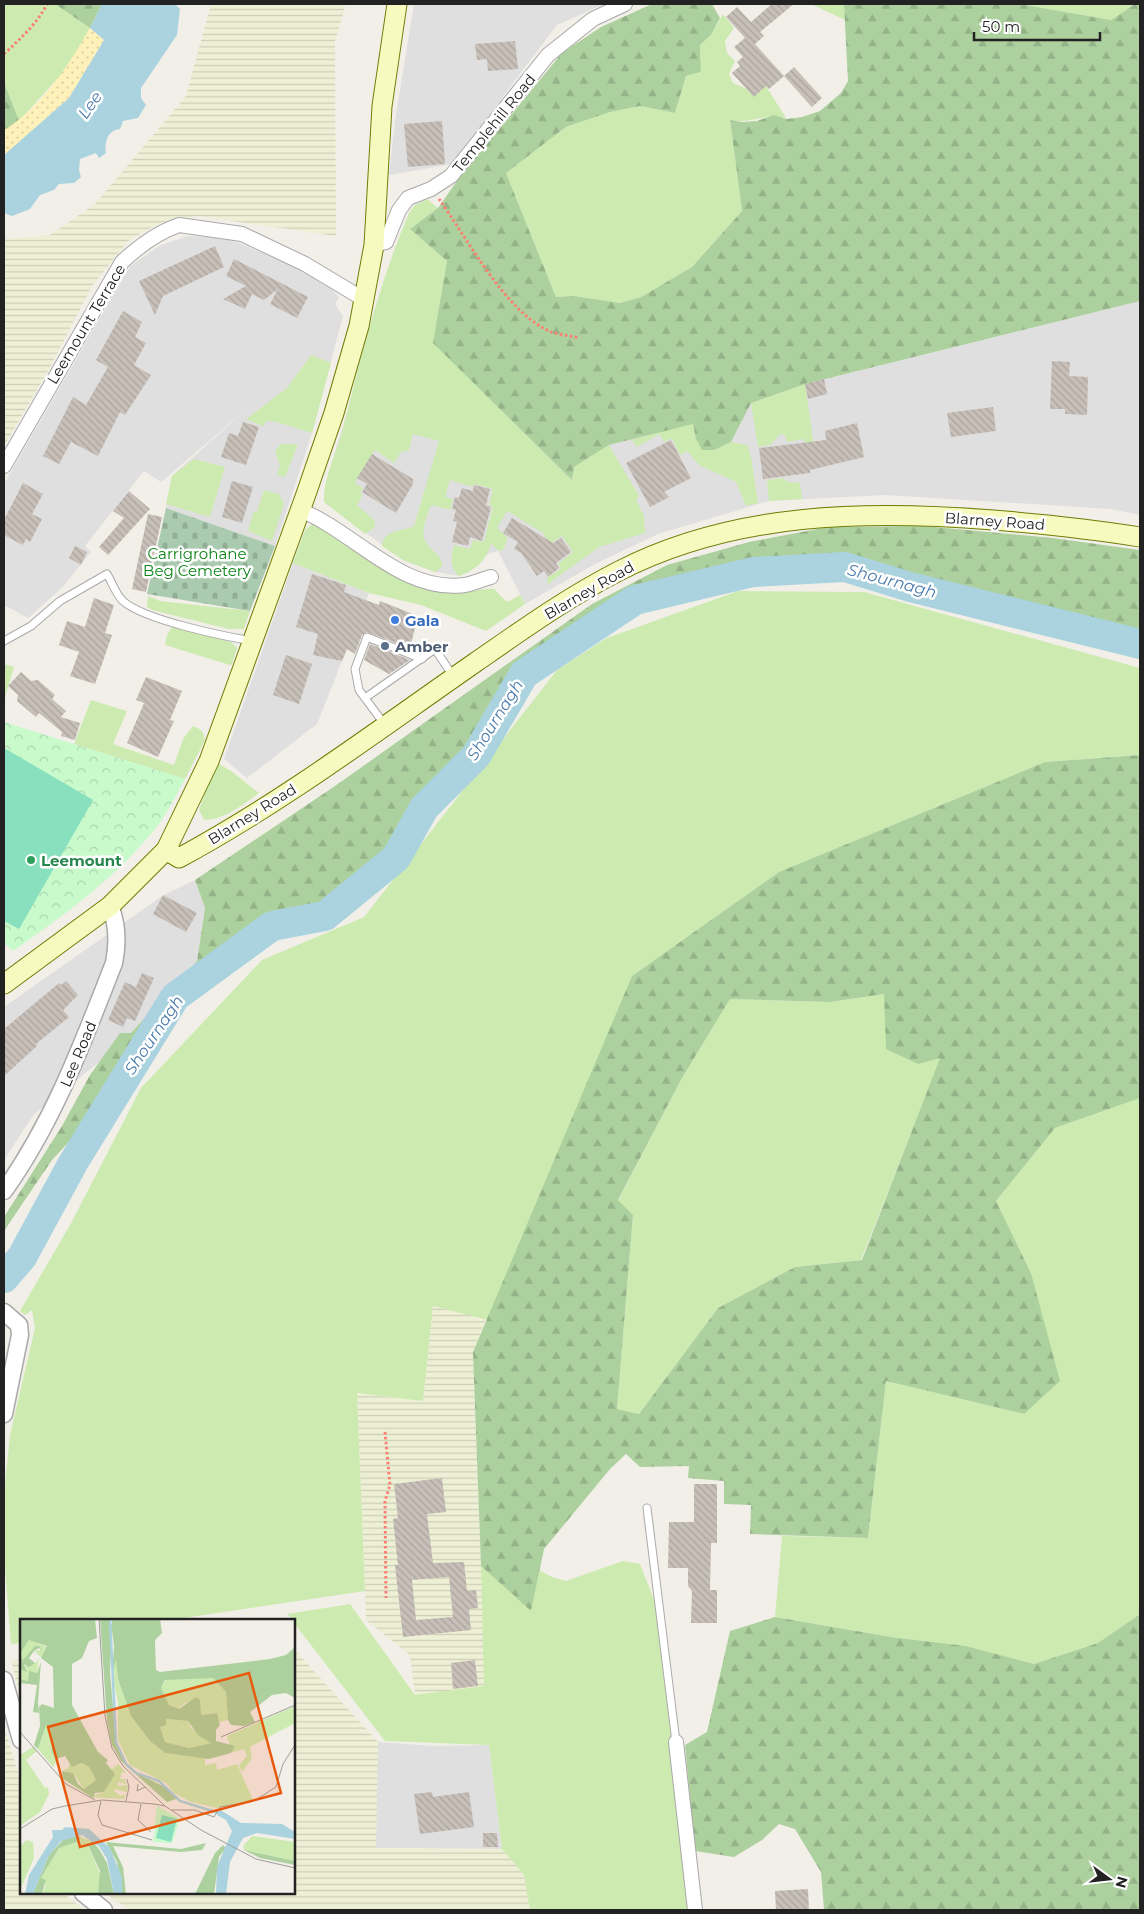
<svg xmlns="http://www.w3.org/2000/svg" width="1144" height="1914" font-family="Montserrat,sans-serif">
<defs>
<pattern id="farmland-rules" width="6" height="5" patternUnits="userSpaceOnUse" patternTransform="scale(1.25)"><rect width="6" height="5" fill="#eef0d5"/><path d="M0 2.5h6" fill="none" stroke="#ccceb7"/></pattern>
<pattern id="forest-firs" width="22" height="20" patternUnits="userSpaceOnUse" patternTransform="scale(1.25)"><rect width="22" height="20" fill="#add19e"/><path d="M5 1l3.5 6h-7zM16 11l3.5 6h-7z" fill="#95b388"/></pattern>
<pattern id="sand-dots" width="8" height="8" patternUnits="userSpaceOnUse" patternTransform="scale(1.25)"><rect width="8" height="8" fill="#fff1ba"/><path d="M2 2h.1M6 6h.1" fill="none" stroke="#dacea0" stroke-width="1.8" stroke-linecap="round"/></pattern>
<pattern id="cemetery-stones" width="16" height="16" patternUnits="userSpaceOnUse" patternTransform="scale(1.25)"><rect width="16" height="16" fill="#aacbaf"/><path d="M2 7V4a2 2 0 0 1 4 0v3zM10 15v-3a2 2 0 0 1 4 0v3z" fill="#92ae96"/></pattern>
<pattern id="park-crowns" width="20" height="18" patternUnits="userSpaceOnUse" patternTransform="scale(1.25)"><rect width="20" height="18" fill="#c8facc"/><path d="M2 6a3 3 0 1 1 6 0M12 15a3 3 0 1 1 6 0" fill="none" stroke="#acd6af"/></pattern>
<pattern id="building-back-hatch" width="6" height="6" patternUnits="userSpaceOnUse" patternTransform="scale(1.25)"><rect width="6" height="6" fill="#c7bfb8"/><path d="M-1 5l2 2M0 0l6 6M5-1l2 2" fill="none" stroke="#aba49e"/></pattern>
</defs>
<rect width="100%" height="100%" fill="#f2efe9"/>
<g fill="#e0dfdf">
<path d="M414 4H604L557 25 452 164 389 175 395 121Z"/>
<path d="M188 236 222 238 239 243 302 269 327 285 339 297 335 304 343 316 312 433 275 546 166 508 172 476 249 407 161 482 144 471 85 546 91 552 62 588 28 618 4 605V484L130 266 161 245Z"/>
<path d="M1140 301V515L1111 509 885 495 769 501 658 534 595 564 525 604 498 551 488 554 469 572 459 576 435 572 403 560 324 502 329 471 346 416 563 470 572 480 609 445 693 423 805 384Z"/>
<path d="M293 563 369 593 317 724 247 778 224 759Z"/>
<path d="M195 880 205 908 197 961 118 1047 34 1114 4 1160V1007L162 896Z"/>
<path d="M378 1742 434 1746 489 1745 502 1849 375 1848Z"/>
</g>
<g fill="url(#farmland-rules)">
<path d="M211 4H346L335 42 336 236 197 216 159 223 128 241 92 286 48 371 4 446V239L50 235 95 204 186 96Z"/>
<path d="M433 1306 486 1319 473 1352 481 1566 493 1687 415 1695 410 1655 366 1620 357 1393 423 1401Z"/>
<path d="M294 1649 378 1742 376 1848 502 1849 524 1875 530 1910H130L104 1893H294Z"/>
<path d="M21 1659V1698L11 1661Z"/>
<path d="M4 1727 21 1782V1893H63L84 1910H4Z"/>
</g>
<g fill="#cdebb0">
<path d="M4 4H55L90 28 68 67 19 121 4 82Z"/>
<path d="M811 4H844L845 20Z"/>
<path d="M1020 4H1135L1111 20Z"/>
<path d="M723 14 734 28 725 41 727 53 735 61 729 74 733 83 747 89 766 86 786 118C766 113 752 124 730 120L742 211 692 267 641 297 620 303 574 296 556 297 506 173 566 127 610 112 640 106 675 113 686 76 701 72 700 45 711 35Z"/>
<path d="M427 199 438 208 410 229 447 261 434 343 572 480 574 467 609 445 639 496 636 500 644 516 645 533 599 547 548 584 547 578 561 569 558 564 573 552 562 536 550 544 543 533 507 511 497 528 508 538 503 550 498 551 491 543C487 560 476 570 459 576 449 566 451 559 454 545L470 549 473 540 484 542 493 506 489 505 493 489 474 484 473 487 450 480 445 497 453 499 450 510 432 505 430 507C427 516 422 529 424 538 427 551 455 561 435 572L403 560 382 546C384 529 401 532 414 526L439 441 413 434 409 450 401 452 394 463 375 450 355 483 363 488 360 493 363 495 357 505 374 520 375 527 365 534 324 502C323 478 336 455 342 432 361 357 379 283 409 213L415 205Z"/>
<path d="M311 355 331 363 312 433 273 421H267L263 426 246 419 287 388Z"/>
<path d="M805 384 817 467 810 469 804 439 787 442 785 435 780 434 770 445 758 447 751 403Z"/>
<path d="M693 423 696 439 714 450 731 442 747 445 751 457 758 503 746 506 736 482 699 465 687 451 680 455 672 438 664 442 659 434 637 447 632 440Z"/>
<path d="M280 444H298L285 477 277 475 280 465 275 452Z"/>
<path d="M194 459 225 467 210 517 166 504 172 476Z"/>
<path d="M783 478 788 482 800 483 802 499 769 501 767 480Z"/>
<path d="M264 490 279 494 284 504 272 541 248 531 254 511 257 512Z"/>
<path d="M312 524 323 526C362 555 404 593 455 593 469 593 481 588 494 589L507 602 520 595 525 604 486 631 421 605 369 593 293 563 305 530Z"/>
<path d="M738 591 864 592 1140 668V755L1045 762 779 872 632 976 492 1321 433 1306 423 1401 357 1393 365 1591 170 1620H21V1643L11 1644 4 1555V1494L10 1435 35 1328 32 1310 25 1315 20 1311 70 1225 141 1088 262 960 364 917 557 670 607 638Z"/>
<path d="M148 596 160 601 250 611 244 629H229L152 610 147 607Z"/>
<path d="M173 626 231 642 237 648 232 664 230 665 165 645 167 635Z"/>
<path d="M4 664 14 667 4 701Z"/>
<path d="M91 700 127 711 113 744 174 765 183 739 193 726C201 729 204 732 205 740L185 779 74 744Z"/>
<path d="M216 762 231 771 259 793C244 804 224 820 204 820L199 810Z"/>
<path d="M884 994 941 1057 861 1260 795 1267 718 1308 639 1414 617 1409 633 1215 618 1201 682 1078 730 999 830 1002Z"/>
<path d="M1140 1098V1614L1098 1643 1034 1664 966 1646 891 1637 775 1617 782 1536 868 1538 886 1381 1024 1414 1031 1273 996 1201 1055 1128Z"/>
<path d="M623 1561 640 1564 662 1620 696 1910H530L524 1875 502 1849 489 1745 385 1741 294 1623V1620L287 1614 350 1604 415 1695 484 1686 481 1566 531 1610 539 1570 552 1577 566 1581Z"/>
</g>
<g fill="url(#forest-firs)" fill-rule="evenodd">
<path d="M55 4H102L90 28Z"/>
<path d="M652 4H712L720 18 711 35 700 45 701 72 686 76 675 113 640 106 610 112 566 127 506 173 556 297 574 296 620 303 641 297 692 267 742 211 730 120 742 122 757 121 774 115 787 119 802 117 820 111 841 93 848 81 844 4H1020L1111 20 1135 4H1140V301L805 384 751 403 731 442 714 450H702L696 439 693 424 609 445 574 467 572 480 433 343 447 261 410 229 438 208 459 178 562 53 601 27Z"/>
<path d="M68 67 19 121 4 130V82L19 121Z"/>
<path d="M923 526 1053 538 1140 550V638L1108 632 854 565 814 559 638 593 524 669 482 727 408 814 390 853 323 911 272 923 219 956 174 995 80 1130 52 1160 4 1231V1217L62 1126 90 1075 120 1033H131L197 961 205 908 195 880 335 786 592 604 667 565 749 542 828 527Z"/>
<path d="M1140 755V1098L1055 1128 996 1201 1031 1273 1060 1381 1024 1414 886 1381 868 1538 750 1534 751 1505 724 1504V1481L688 1478 689 1466 640 1467 626 1454 610 1469 544 1549 531 1611 481 1566 473 1352 632 976 779 872 1045 762ZM884 994 886 1049 918 1064 940 1058 862 1260 795 1267 718 1308 639 1414 617 1409 633 1215 618 1200 682 1078 730 999 830 1002Z"/>
<path d="M1140 1614V1910H824L821 1872 795 1829 779 1824 762 1840 734 1857 695 1851 685 1745 707 1732 730 1631 775 1617 891 1637 966 1646 1034 1664 1098 1643Z"/>
</g>
<path fill="url(#sand-dots)" d="M90 28 104 40 69 98 4 155V130C41 108 69 65 90 28Z"/>
<path fill="url(#cemetery-stones)" d="M166 508 275 546 250 611 147 594Z"/>
<path fill="url(#park-crowns)" d="M4 722 185 779C175 798 165 817 151 834 112 880 62 917 13 951L4 943Z"/>
<path fill="#88e0be" d="M4 748 93 800 19 929 4 921Z"/>
<path fill="#aad3df" d="M102 4H175L180 9 177 35 141 88V98L146 105 138 118 123 121 120 129C108 130 104 142 106 153L99 158 96 153 80 159 79 170 81 177 74 183 59 184 54 190 40 195 30 209 12 216 4 213V155L69 98 104 40 90 28Z"/>
<g fill="none" stroke-linecap="round" stroke-linejoin="round">
<path stroke="#aad3df" stroke-width="30" d="M4 1278 22 1257 73 1163 175 997 272 926 325 916 396 858 424 808 476 756 524 674 635 600 753 572 845 567 910 587 1140 644"/>
</g>
<g fill="url(#building-back-hatch)" fill-rule="evenodd">
<path d="M772 4H794L760 32 764 36 755 44 784 76 794 67 822 98 812 107 784 76 769 89 766 86 754 97 732 73 740 66 737 62 743 57 734 47 745 38 726 17 737 7 751 22Z"/>
<path d="M515 41 518 69 488 71 487 59 477 60 475 44Z"/>
<path d="M442 121 445 164 408 167 404 124Z"/>
<path d="M215 246 224 267 163 296 155 315 139 281Z"/>
<path d="M234 259 308 297 297 318 270 304 278 289 264 300 252 294 245 309 223 299 246 286 226 276Z"/>
<path d="M123 311 142 322 135 337 146 343 134 365 151 375 125 415 120 412 98 456 71 442 59 464 43 456 73 397 86 405 108 367 96 360Z"/>
<path d="M1052 361 1070 362 1069 376 1088 377 1087 415 1065 414V409H1050Z"/>
<path d="M824 379 827 394 808 399 805 384Z"/>
<path d="M993 407 996 431 951 437 947 413Z"/>
<path d="M243 422 259 427 246 465 221 457 229 433 238 436Z"/>
<path d="M857 423 864 457 810 470V473L763 479 759 448 826 440 825 431Z"/>
<path d="M671 440 691 478 664 492 669 497 650 507 626 463Z"/>
<path d="M372 454 413 479V484L396 513 362 492 367 484 357 478Z"/>
<path d="M232 481 253 487 242 523 222 517Z"/>
<path d="M23 483 43 494 32 514 42 519 30 542 26 539 23 545 4 535V520Z"/>
<path d="M474 485 490 489 486 505 491 507 482 541 470 537 468 546 452 542 457 522 453 521 456 510 452 509 455 497 459 498 462 488 473 491Z"/>
<path d="M129 491 150 509 108 555 99 547 124 518 113 511Z"/>
<path d="M148 514 162 517 146 592 132 589Z"/>
<path d="M512 518 553 543 561 538 571 552 556 563 559 568 548 577 544 571 537 576 521 553 514 549 518 542 503 533Z"/>
<path d="M75 546 87 552 81 565 69 558Z"/>
<path d="M312 574 346 585 344 592 379 605 380 601 418 616 410 648 367 632 362 635 355 654 347 649 342 661 313 655 318 634 296 627Z"/>
<path d="M94 598 114 605 105 633 112 635 95 684 70 676 79 652 59 645 67 621 85 627Z"/>
<path d="M370 644 410 660 389 674 364 660Z"/>
<path d="M286 655 312 664 299 704 273 695Z"/>
<path d="M21 672 31 681 38 680 55 695 52 699 66 711 61 717 80 723 75 740 61 736 62 732 39 713 36 717 17 701 18 695 8 686Z"/>
<path d="M146 677 182 691 170 720 174 721 158 757 127 743 144 703 136 700Z"/>
<path d="M163 895 197 913 186 932 153 914Z"/>
<path d="M142 973 154 978 135 1021 127 1018 123 1027 108 1020 125 982 136 987Z"/>
<path d="M66 981 78 995 63 1010 69 1017 36 1044 37 1046 4 1076V1029L59 983 61 985Z"/>
<path d="M442 1478 446 1512 427 1514 433 1563 464 1562 467 1591 476 1590 478 1608 469 1609 471 1630 403 1637 395 1565H398L393 1519 398 1518 394 1484ZM449 1577 453 1617 416 1620 412 1580Z"/>
<path d="M694 1484H717V1543H711L710 1590H717V1623H691L692 1591 688 1586V1568H668L669 1522H694Z"/>
<path d="M475 1660 478 1686 453 1689 451 1663Z"/>
<path d="M432 1792 433 1797 469 1792 474 1827 420 1834 414 1794Z"/>
<path d="M483 1833H497L498 1847H483Z"/>
<path d="M808 1889 809 1910H776L775 1891Z"/>
</g>
<g fill="none" stroke-linecap="round" stroke-linejoin="round">
<g stroke="#a9a9a9" stroke-width="9">
<g id="service">
<path d="M4 641 31 626 60 601 107 574C112 582 116 595 123 601 144 620 223 636 252 641"/>
<path d="M365 698 435 649 453 676"/>
<path d="M385 725 359 690 355 669 367 637 422 659"/>
<path d="M647 1508 676 1742"/>
</g>
</g>
<g stroke="#a9a9a9" stroke-width="16">
<g id="minor">
<path d="M374 245 386 242 399 210 408 198 431 189 451 176 548 55 593 19 625 4"/>
<path d="M4 466 122 262C139 246 156 233 179 225L242 234 305 264 365 300"/>
<path d="M300 510C354 531 402 594 465 585 474 583 483 579 491 577"/>
<path d="M676 1742 695 1910"/>
</g>
</g>
<g stroke="#a9a9a9" stroke-width="19">
<g id="tertiary">
<path d="M4 1191C54 1121 83 1042 114 963 118 943 118 925 110 906"/>
<path d="M4 1312 19 1325 20 1335 4 1414"/>
<path d="M4 1680 21 1740"/>
<path d="M83 1893 104 1910"/>
</g>
</g>
<g stroke="#707d05" stroke-width="21">
<g id="secondary">
<path d="M166 850 179 858C283 802 378 730 476 662 522 630 568 597 619 571 734 512 866 510 993 520 1042 524 1091 529 1140 537"/>
<path d="M4 984 110 906 166 850 209 761 305 497 334 413 359 326 374 245 382 106 397 4"/>
</g>
</g>
<g stroke="#fa8072" stroke-width="3" stroke-dasharray="2.5 2.5" stroke-linecap="butt">
<path d="M4 54C20 39 37 24 47 4"/>
<path d="M439 199C467 238 505 311 549 331 557 335 569 335 578 338"/>
<path d="M385 1432 390 1485 385 1501 386 1598"/>
</g>
<use href="#service" stroke="#fff" stroke-width="7"/>
<use href="#minor" stroke="#fff" stroke-width="14"/>
<use href="#tertiary" stroke="#fff" stroke-width="16"/>
<use href="#secondary" stroke="#f7fabf" stroke-width="19"/>
</g>
<circle fill="#3f7fe0" stroke="#fff" stroke-width="2" cx="395" cy="620" r="5"/>
<circle fill="#5c6f8a" stroke="#fff" stroke-width="2" cx="385" cy="646" r="5"/>
<circle fill="#2e9e5b" stroke="#fff" stroke-width="2" cx="31" cy="860" r="5"/>
<g text-anchor="middle" dominant-baseline="central" stroke-width="5" stroke-linejoin="round" paint-order="stroke">
<g font-size="15" fill="#222" stroke="#fff">
<text transform="translate(494 123) rotate(-51)">Templehill Road</text>
<text transform="translate(86 324) rotate(-59)">Leemount Terrace</text>
<text transform="translate(995 521) rotate(4)">Blarney Road</text>
<text transform="translate(589 590) rotate(-30)">Blarney Road</text>
<text transform="translate(252 814) rotate(-32)">Blarney Road</text>
<text transform="translate(78 1054) rotate(-67)">Lee Road</text>
</g>
<g font-size="15" fill="#0c8416" stroke="#fff">
<text x="197" y="553">Carrigrohane<tspan x="197" dy="17">Beg Cemetery</tspan></text>
</g>
<g font-size="15" font-weight="bold" fill="#366cbe" stroke="#fff" text-anchor="start">
<text x="405" y="620">Gala</text>
</g>
<g font-size="15" font-weight="bold" fill="#4e5e75" stroke="#fff" text-anchor="start">
<text x="395" y="646">Amber</text>
</g>
<g font-size="15" font-weight="bold" fill="#27864d" stroke="#fff" text-anchor="start">
<text x="41" y="860">Leemount</text>
</g>
<g font-size="16" font-style="italic" fill="#4a7aab" stroke="#fff">
<text transform="translate(90 105) rotate(-55)">Lee</text>
<text transform="translate(892 581) rotate(15)">Shournagh</text>
<text transform="translate(495 720) rotate(-58)">Shournagh</text>
<text transform="translate(154 1035) rotate(-56)">Shournagh</text>
</g>
</g>
<g transform="translate(20 1619)">
<rect width="275" height="275" fill="#f2efe9"/>
<path d="M9 20 27 28 22 39 14 32 21 31 18 27 3 42 0 35ZM96 38 98 60 111 97 130 122 145 134 185 139V146L196 144 197 151 217 145 233 181 197 189 171 183 154 174 146 164 110 146 98 121V83L92 57ZM19 39 17 54 8 56V62L0 60V50L7 52 5 45 16 44ZM180 57 193 59 206 73 208 101 200 103 197 94 180 96V81L165 84 158 90 149 86 142 76 141 69 146 61ZM275 87V104L230 128 232 139 222 153 219 146 227 137 224 130 211 134 214 127H210L207 117ZM145 100 168 102 171 109 191 124 169 129 145 123 140 107 146 106ZM26 105 31 111 36 140 39 139 33 148 18 130ZM13 128 17 132 6 141 25 169 28 168 29 175 20 193 0 207V136ZM51 142 53 148 62 144 69 148 76 161 64 170 53 154 42 152 48 149ZM98 145 106 154 102 153 100 160H104L107 165 98 163V167L108 166 107 173 95 170 94 172 101 177 106 175 104 180 69 178 84 173 94 155 90 152ZM232 217 275 223V242L224 231 223 227ZM61 218 73 223 68 226 81 257 78 275H22L26 266 21 259 39 229 59 222ZM6 221 13 223 14 239 0 271V228Z" fill="#cdebb0"/>
<path d="M0 0H75L77 19 69 22 62 39 52 45V86L78 133 88 141 86 144 95 155 84 173 75 174 73 179 43 160 42 152 53 154 58 165 64 170 76 161 69 148 62 144 52 148 45 137 36 140 32 133 31 111 26 106 18 130 14 126 20 107 19 88 22 85 34 89 33 48 21 39 27 27 9 21 0 35 3 41 15 27H19L23 32 19 29 14 32 9 39 15 44 9 48 4 45 7 53 0 50ZM80 0H89L92 7V0H140L142 14 135 21 136 51 140 53 250 40 266 36 275 28V79L266 74 252 76 230 93 235 103 224 107 211 106 208 101 206 73 193 59 145 61 141 69 149 86 159 90 176 78 180 81 181 96 197 94 200 106 196 111V122L215 127 211 134 189 140 145 134 130 122 111 97 98 60 96 40 92 57 94 27 92 12 90 53 96 123 105 144 116 154 147 169 160 182 193 195 156 180 147 183 101 142 92 126 87 102ZM146 100 168 102 178 116 191 124 169 129 145 123 140 108 146 106ZM21 43 18 83 19 94 13 93 17 66 0 64V60L8 62 9 52 17 54ZM56 217 61 218 59 222 39 229 21 259 26 261 22 274 13 275 29 236 44 220ZM66 219 73 223 79 230 87 244 94 275H78L80 252 68 226 72 223ZM86 223 161 230 186 224 182 231 161 233 93 227 103 248 106 275H102L97 243ZM203 226 206 229 199 238 194 275H175L195 234ZM224 231 275 242V246L240 239Z" fill="#add19e" fill-rule="evenodd"/>
<path d="M137 187 160 200 152 224 133 223Z" fill="#c8facc"/>
<path d="M142 196 157 200 151 223 136 219Z" fill="#88e0be"/>
<path d="M199 190 221 204 262 205 275 213V220L237 214 223 219 210 243 206 275H196L197 248 212 212 206 201 197 196ZM45 208 69 210 90 229 102 258V275H94L87 240 79 227 62 216 41 222 28 238 13 275H5L9 256 33 218 32 211H42Z" fill="#aad3df"/>
<path fill="none" stroke="#aad3df" stroke-width="2.5" d="M90 0 96 123 106 145 116 154 139 162 160 182 199 194"/>
<path fill="none" stroke="#9f9d99" stroke-width="1" d="M79 0 85 97 92 129 103 147 145 187M0 113 46 165 75 181M201 118 275 86M118 165 117 172 125 168M81 182 78 196 82 206 132 221M106 182 109 168 107 160M121 185 118 201 131 213M152 191H175L194 198 200 188 234 182 256 168 263 145 275 126M0 210 32 190 45 187 82 181 134 185 145 187 181 211 236 240 275 249"/>
<path fill="#e8590c" fill-opacity="0.15" stroke="#e8590c" stroke-width="2.5" d="M229 54 261 174 60 228 28 108Z"/>
<rect width="275" height="275" fill="none" stroke="#222" stroke-width="2.5"/>
</g>
<rect width="1144" height="1914" fill="none" stroke="#222222" stroke-width="10"/>
<g transform="translate(1109 1879) rotate(105)" stroke="#ffffff" stroke-width="4" paint-order="stroke">
<path d="M0-4L9 19L0 12L-9 19Z" fill="#222222"/>
<text y="-8" font-size="14" font-weight="bold" text-anchor="middle" fill="#222222">N</text>
</g>
<path d="M974 32v8h126v-8" fill="none" stroke="#222222" stroke-width="2.5"/>
<text x="982" y="32" font-size="15" fill="#222222" stroke="#ffffff" stroke-width="4" paint-order="stroke">50 m</text>
</svg>
